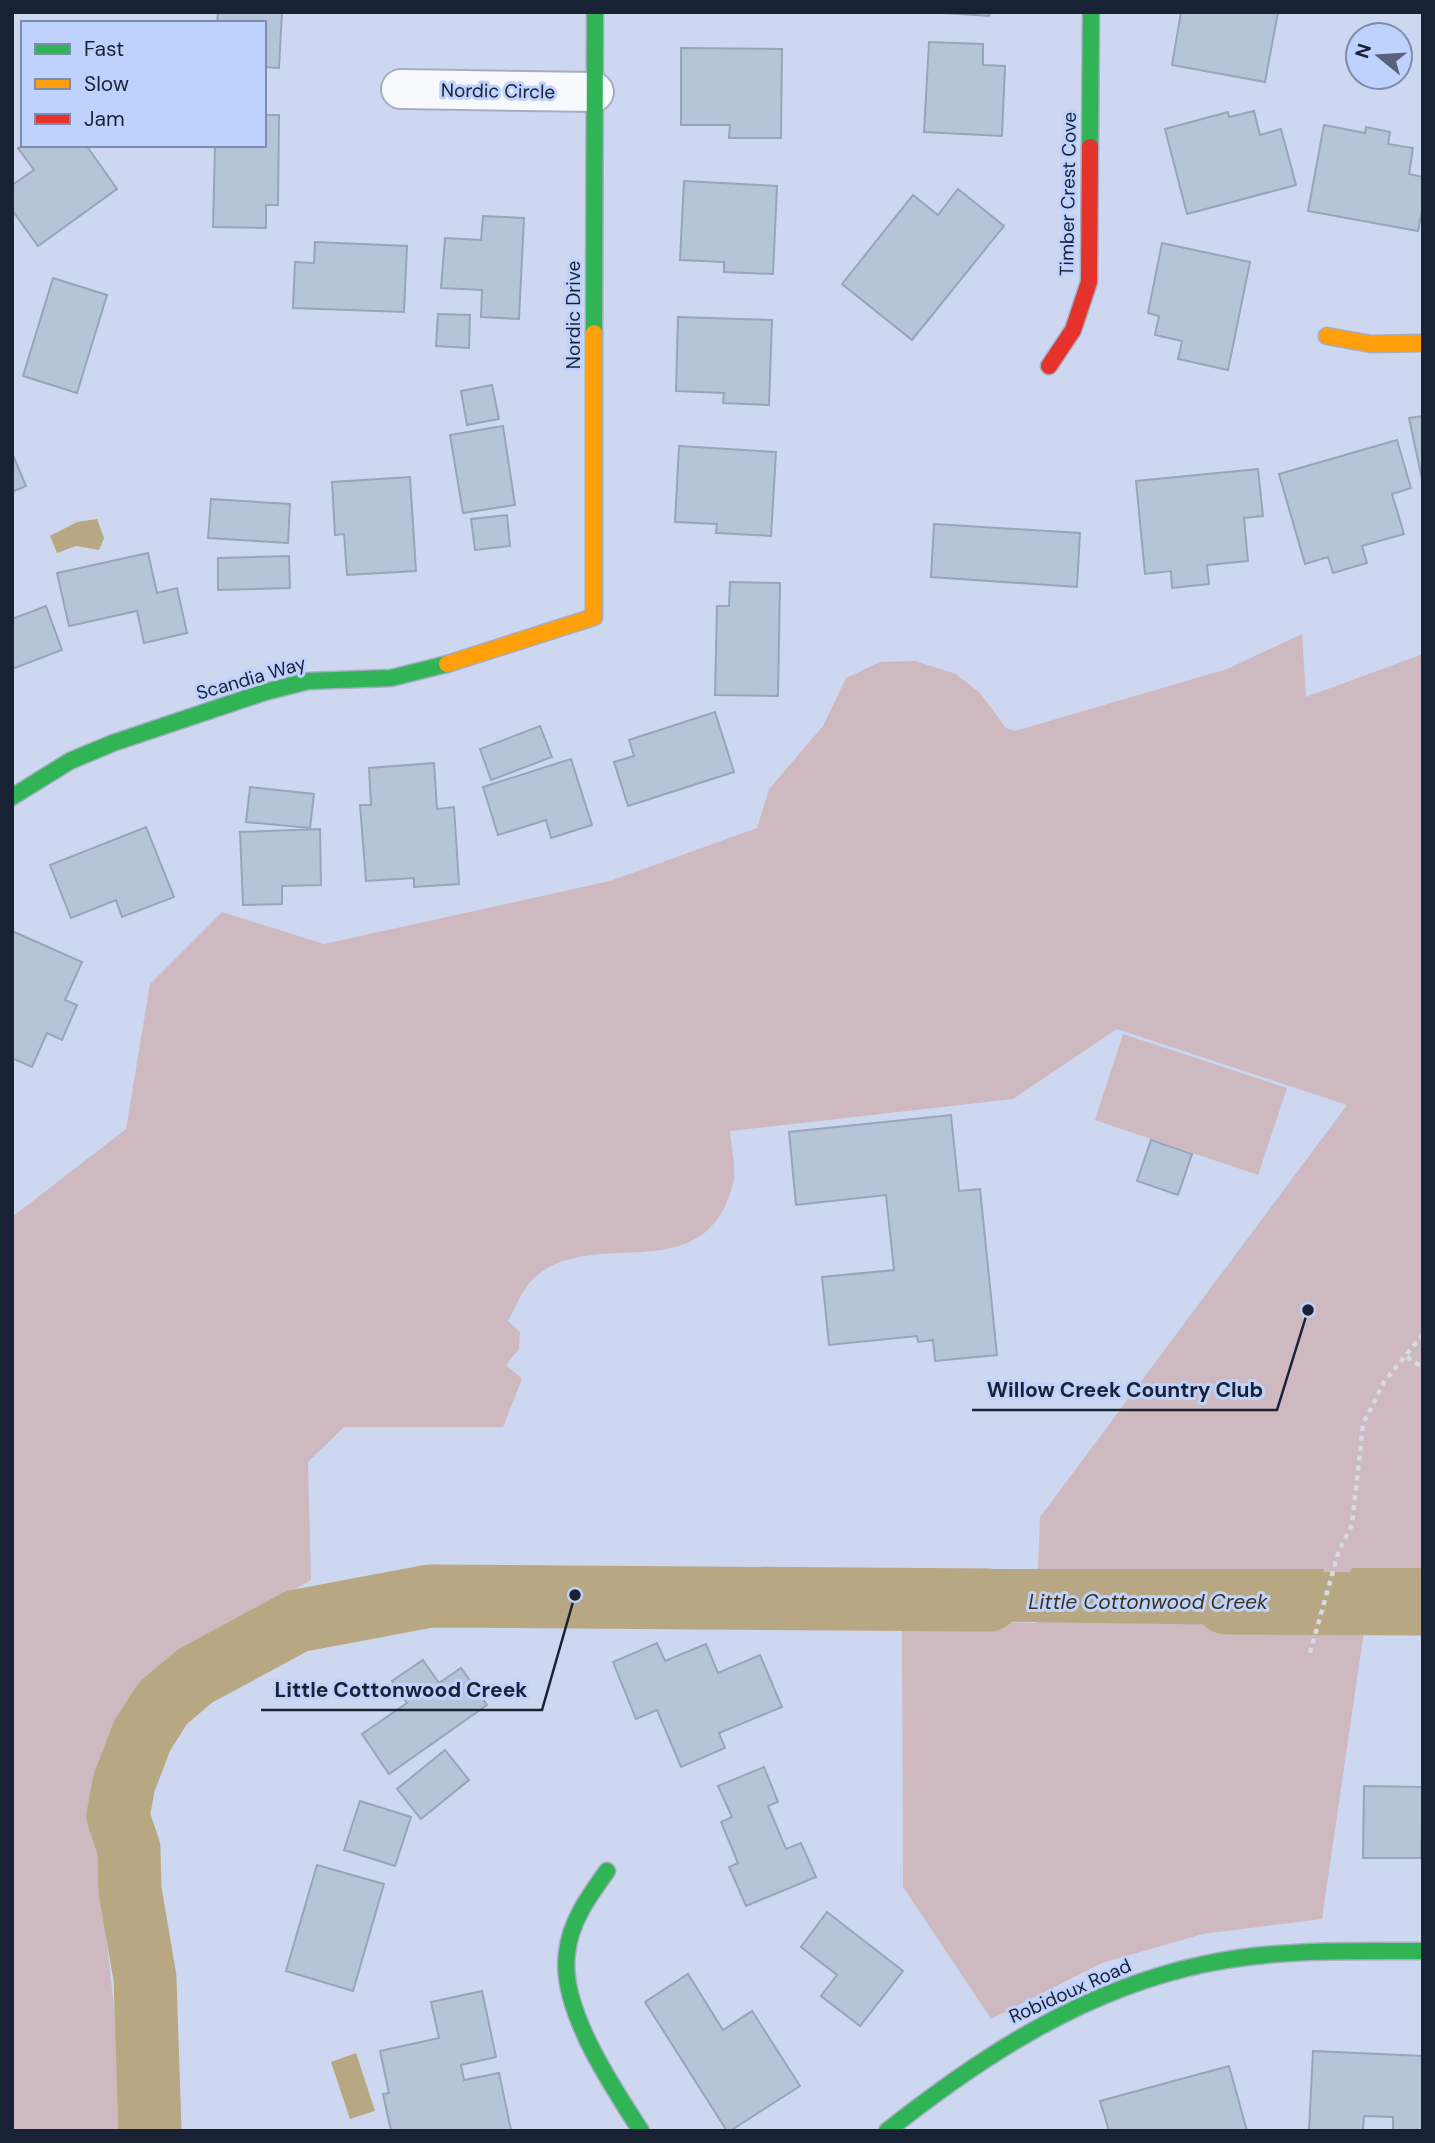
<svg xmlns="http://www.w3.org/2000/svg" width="1435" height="2143" font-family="'DM Sans',sans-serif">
<rect width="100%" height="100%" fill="#cdd8f0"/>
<g fill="#ceb9c1">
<path d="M1302 634 1306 697 1423 654V1569H1373L1322 1919 1203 1934 1102 1963 991 2019 903 1887 902 1620 1036 1623 1040 1517 1347 1105 1117 1029 1013 1099 730 1131C731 1147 737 1169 733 1184 704 1295 590 1222 532 1280 522 1290 515 1309 508 1321L520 1332 519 1349 506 1365 522 1379 503 1427H344L308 1462 311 1580 222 1629 146 1690 101 1770 99 1872 128 2131H12V1217L126 1129 150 984 222 912 324 944 610 881 757 828 769 789 823 726 846 678 880 662 915 661 956 674 980 693 1006 728 1015 731 1227 669Z"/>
<path d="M1123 1034 1287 1088 1258 1175 1095 1120Z"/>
</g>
<g fill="#b7a783">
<path d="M97 519 104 538 99 550 76 546 57 553 50 536 77 522Z"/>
<path d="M1352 1568H1423V1626L1336 1627Z"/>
<path d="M900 1569H1324L1308 1626 902 1620Z"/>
<path d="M356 2053 375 2111 350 2119 331 2062Z"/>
</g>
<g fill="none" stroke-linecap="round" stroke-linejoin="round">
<g stroke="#b7a783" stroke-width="63">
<path d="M1226 1603 1423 1604"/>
<path d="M150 2131 145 1978 130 1890 129 1849 118 1816 124 1783 142 1736 163 1703 195 1676 297 1621 430 1596 989 1600"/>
</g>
</g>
<g fill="#b5c4d7" stroke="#98a5b8" stroke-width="2">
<path d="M218 12H282L279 68 264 67V23H217Z"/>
<path d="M929 12H990L989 16Z"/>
<path d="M1181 12H1278L1265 82 1172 65Z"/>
<path d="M929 42 983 44V65L1005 66 1002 136 924 132Z"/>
<path d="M681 48 782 49 781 138H729L730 125H681Z"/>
<path d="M1254 111 1260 135 1281 129 1296 185 1187 214 1165 129 1228 112 1229 117Z"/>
<path d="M264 115H279L278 205H266V228L213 227 215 145H264Z"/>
<path d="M1324 125 1365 133 1366 127 1390 132 1388 144 1413 148 1409 174 1423 177V205L1418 231 1308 211Z"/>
<path d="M23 145H86L117 189 38 246 12 210V185L34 170 18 148Z"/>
<path d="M684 181 777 186 773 274 724 272V262L680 260Z"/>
<path d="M958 189 1004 226 912 340 842 284 913 195 938 215Z"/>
<path d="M483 216 524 218 519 319 481 317 482 290 441 288 445 238 481 240Z"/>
<path d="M315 242 407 246 404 312 293 308 295 262 314 263Z"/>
<path d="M1162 243 1250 262 1228 370 1178 359 1182 341 1155 335 1159 316 1148 313Z"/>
<path d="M53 278 107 295 77 393 23 376Z"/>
<path d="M438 314 470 315 469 348 436 346Z"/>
<path d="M678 317 772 320 769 405 723 403 724 393 676 391Z"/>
<path d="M492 385 499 419 467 425 461 391Z"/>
<path d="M1423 416V484L1409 418Z"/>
<path d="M503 426 515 505 463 513 450 435Z"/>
<path d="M1397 440 1411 488 1392 494 1404 534 1362 546 1367 563 1333 573 1328 557 1305 564 1279 474Z"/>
<path d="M679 446 776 452 771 536 716 533 717 524 675 522Z"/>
<path d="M12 453 26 486 12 492Z"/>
<path d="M1258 469 1263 516 1244 518 1248 561 1207 565 1209 584 1172 588 1171 571 1145 574 1136 481Z"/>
<path d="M410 477 416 571 347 575 344 534 335 535 332 482Z"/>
<path d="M211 499 290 504 288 543 208 538Z"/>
<path d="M507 515 510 546 475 550 471 519Z"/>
<path d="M934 524 1080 533 1077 587 931 577Z"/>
<path d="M148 553 157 593 177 588 187 633 144 643 137 611 69 626 57 573Z"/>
<path d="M289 556 290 588 218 590V558Z"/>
<path d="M730 582 780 583 778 696 715 695 717 606H729Z"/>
<path d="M46 606 62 650 12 669V619Z"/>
<path d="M715 712 734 772 628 806 614 762 634 756 629 740Z"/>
<path d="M540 726 552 757 491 780 480 749Z"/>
<path d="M571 759 592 825 551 838 546 820 498 835 483 787Z"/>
<path d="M434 763 437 809 454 807 459 884 414 887V878L366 881 360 805H371L369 768Z"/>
<path d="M250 787 314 794 310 828 246 822Z"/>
<path d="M146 827 174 897 122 917 116 900 71 918 50 865Z"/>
<path d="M320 829 321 885 282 886V904L243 905 240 832Z"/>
<path d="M12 931 82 962 65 1000 77 1005 62 1040 47 1033 32 1067 12 1058Z"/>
<path d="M951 1115 959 1191 980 1189 997 1355 935 1361 933 1340 918 1342 917 1336 829 1345 822 1277 894 1270 886 1195 796 1205 789 1132Z"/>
<path d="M1151 1140 1192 1154 1178 1195 1137 1181Z"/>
<path d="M657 1643 665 1661 706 1644 718 1673 760 1655 782 1707 719 1733 725 1748 681 1767 657 1710 636 1719 613 1662Z"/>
<path d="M423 1660 439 1683 461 1668 487 1705 389 1774 362 1734 407 1703 392 1681Z"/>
<path d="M445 1750 469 1780 421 1819 397 1789Z"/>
<path d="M764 1767 778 1802 768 1806 786 1849 801 1843 816 1877 746 1906 729 1867 738 1863 721 1822 732 1817 718 1786Z"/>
<path d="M1364 1786 1423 1787 1421 1858H1363Z"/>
<path d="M360 1801 411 1817 395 1866 344 1850Z"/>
<path d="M317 1865 384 1884 353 1991 286 1971Z"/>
<path d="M827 1912 903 1971 860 2026 821 1996 837 1975 801 1947Z"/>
<path d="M688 1974 723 2030 752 2011 800 2086 730 2131H727L645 2002Z"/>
<path d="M482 1991 496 2057 461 2065 464 2080 499 2073 511 2130 391 2131 383 2094 389 2093 380 2051 439 2038 431 2002Z"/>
<path d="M1313 2051 1423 2056V2131H1393V2117L1364 2116 1363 2131H1309Z"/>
<path d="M1229 2066 1247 2131H1109L1100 2101Z"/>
</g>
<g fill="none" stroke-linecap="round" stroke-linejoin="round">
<g stroke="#a4adc2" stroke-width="42">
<path id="street" d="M401 89 594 92"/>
</g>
<g stroke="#a4adc2" stroke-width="19">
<g id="fast">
<path d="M1090 147 1091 12"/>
<path d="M594 333 595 12"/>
<path d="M12 797 70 761 113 743 265 692 308 681 391 678 447 664"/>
<path d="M607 1871C589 1896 570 1922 567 1953 559 2008 612 2086 641 2131"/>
<path d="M887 2131C982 2056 1084 1989 1205 1964 1276 1949 1351 1951 1423 1951"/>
</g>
</g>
<g stroke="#a4adc2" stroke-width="19">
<g id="slow">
<path d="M1327 336 1371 344 1423 343"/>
<path d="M447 664 594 617V333"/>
</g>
</g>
<g stroke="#a4adc2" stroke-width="19">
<path id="jam" d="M1049 366 1073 330 1089 282 1090 147"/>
</g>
<g stroke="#d6dae2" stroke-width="4.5" stroke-dasharray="5 5" stroke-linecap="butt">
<path d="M1407 1357 1423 1368"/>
<path d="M1310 1653 1339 1550 1352 1525 1363 1424 1384 1382 1423 1334"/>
</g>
<use href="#street" stroke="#f8f9fd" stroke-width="38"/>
<use href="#fast" stroke="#30b455" stroke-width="16"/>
<use href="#slow" stroke="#ff9f0a" stroke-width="16"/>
<use href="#jam" stroke="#e5322d" stroke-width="16"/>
</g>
<g text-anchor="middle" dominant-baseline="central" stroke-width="6" stroke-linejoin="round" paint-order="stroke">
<g font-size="19" fill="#192135" stroke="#bfd2fe">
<text transform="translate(498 91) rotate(1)">Nordic Circle</text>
<text transform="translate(1068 194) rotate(-89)">Timber Crest Cove</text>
<text transform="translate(573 315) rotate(-90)">Nordic Drive</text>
<text transform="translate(251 678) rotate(-16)">Scandia Way</text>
<text transform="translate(1070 1991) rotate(-24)">Robidoux Road</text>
</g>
<g font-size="21" font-style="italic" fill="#3e3216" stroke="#bfd2fe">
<text x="1148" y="1602">Little Cottonwood Creek</text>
</g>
</g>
<path fill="none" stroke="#192135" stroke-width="2.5" d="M1308 1310L1277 1410H972M575 1595L542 1710H261"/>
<g fill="#192135" stroke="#bfd2fe" stroke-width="2.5">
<circle cx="1308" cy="1310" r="7"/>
<circle cx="575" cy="1595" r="7"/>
</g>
<g font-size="21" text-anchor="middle" font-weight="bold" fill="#192135" stroke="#bfd2fe" stroke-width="6" stroke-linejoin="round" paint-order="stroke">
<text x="1125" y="1397">Willow Creek Country Club</text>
<text x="401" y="1697">Little Cottonwood Creek</text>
</g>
<rect width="1435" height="2143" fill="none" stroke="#192135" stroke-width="28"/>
<rect x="21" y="21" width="245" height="126" fill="#bfd2fe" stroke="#7d8bae" stroke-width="2"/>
<rect x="35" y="44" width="35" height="10" fill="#30b455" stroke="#7d8bae" stroke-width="2"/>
<text x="84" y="56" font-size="21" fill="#192135">Fast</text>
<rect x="35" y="79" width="35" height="10" fill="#ff9f0a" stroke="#7d8bae" stroke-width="2"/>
<text x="84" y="91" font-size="21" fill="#192135">Slow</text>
<rect x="35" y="114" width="35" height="10" fill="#e5322d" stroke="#7d8bae" stroke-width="2"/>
<text x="84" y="126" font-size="21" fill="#192135">Jam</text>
<g transform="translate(1379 56) rotate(288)"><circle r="33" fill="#bfd2fe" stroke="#7d8bae" stroke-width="2"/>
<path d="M0-5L12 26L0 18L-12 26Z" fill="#586176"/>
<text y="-10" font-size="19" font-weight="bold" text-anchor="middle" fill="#192135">N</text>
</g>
</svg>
